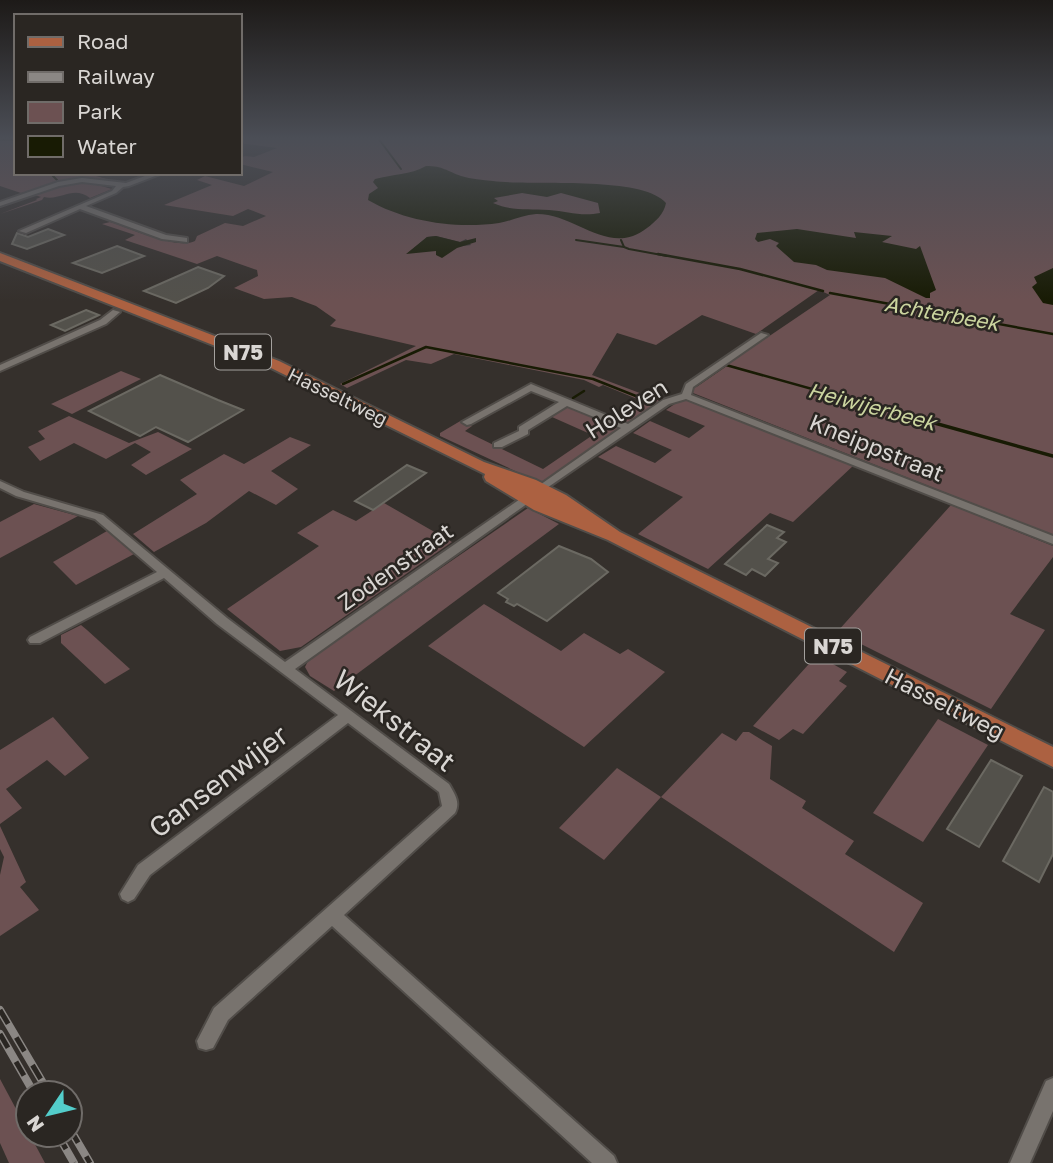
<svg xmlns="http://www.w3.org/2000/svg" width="1053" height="1163" font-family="'Golos Text',sans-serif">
<rect width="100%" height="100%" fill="#35302c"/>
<g fill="#6c5152" fill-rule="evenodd">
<path d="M0 138H16V173H86L123 184 77 178 21 193 0 186Z"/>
<path d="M241 138H1053V535L688 391 830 295 819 290 756 334 702 315 656 345 617 333 592 375 661 401 629 423 616 419 642 401 603 385 599 387 584 380 454 354 431 364 406 360 347 388 340 384 416 346 330 326 336 320 316 306 292 297 264 299 234 288 258 276 257 270 217 256 197 264 125 240 135 235 102 224 110 222C130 228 176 250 195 241L197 236 225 223 243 226 266 216 248 209 233 216 164 205 212 185 197 180 205 176 244 186 273 172 240 164V158L245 156 254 157 277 148 240 143ZM436 236 460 242 466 239 471 245 408 253 427 237Z"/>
<path d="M87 182 112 189 90 198C73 185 61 201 44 197L42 200 0 214 37 200 36 199 41 197 35 195 66 184Z"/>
<path d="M121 371 141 379 72 414 51 404Z"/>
<path d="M691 400 854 465 793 522 770 513 708 569 638 534 683 497 598 457 616 446 655 463 672 450 633 433 650 421 689 438 705 426 666 410 679 401Z"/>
<path d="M570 406 601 419 603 423 588 433 552 417V413Z"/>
<path d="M69 416 129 443 158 432 192 449 146 475 131 465 151 452 135 443 106 459 74 443 40 461 28 447 45 439 38 431Z"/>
<path d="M462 420 472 426 465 431 543 469 606 426H615L619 430 541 483 440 436V433Z"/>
<path d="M290 437 311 445 271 471 298 489 276 505 249 491 206 523 154 552 133 534 197 494 180 480 224 454 244 464Z"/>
<path d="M384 503 452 542 301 647 280 651 227 609 319 546 297 533 333 510 356 521Z"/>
<path d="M34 504 78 516 0 558V522Z"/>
<path d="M951 505 1053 546V557L1010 614 1045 630 991 709 837 632Z"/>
<path d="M528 508 559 524 334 691 310 676 305 667 309 659Z"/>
<path d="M107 531 134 554 76 585 53 562Z"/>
<path d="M484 604 561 651 584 633 620 654 628 649 665 672 584 747 428 646Z"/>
<path d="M81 625 87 630 130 669 105 684 61 643V635Z"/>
<path d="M817 655 847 672 839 681 847 686 803 734 793 729 779 740 753 726Z"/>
<path d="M53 717 89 758 65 776 47 760 6 789 22 808 0 824V750Z"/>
<path d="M938 719 988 745 923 842 873 813Z"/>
<path d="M743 732H749L772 746 770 779 806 801 802 808 854 841 845 854 923 903 894 952 661 797 604 860 559 828 617 768 661 797 722 733 736 741Z"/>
<path d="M0 826 26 882 20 887 39 910 0 936V875L4 857 0 849Z"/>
<path d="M0 1079 45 1163H9L0 1143Z"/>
</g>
<g fill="#181b04" fill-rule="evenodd">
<path d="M426 166C443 166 447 171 461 176 471 179 483 180 493 181 531 186 643 175 666 203 664 214 655 222 647 228 609 258 576 213 536 214 523 215 511 221 499 223 456 229 406 222 368 200L369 194 378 188 373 182 375 179C393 174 410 175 426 166ZM522 193 547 197 561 193 598 203 600 213C581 217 567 211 549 210 528 208 514 212 493 203L498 201 494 198Z"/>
<path d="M797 229 856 238 854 232 892 236 882 242 916 249 920 246 936 290 930 293V298H926L885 278 827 270 816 265 794 262 776 246 779 243 770 239 758 242 755 239 757 233Z"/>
<path d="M436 236 460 242 476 238V242L457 248 442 258 436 255V251L406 254 427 237Z"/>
<path d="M1053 268V305L1043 303 1032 287 1037 283 1034 277Z"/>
</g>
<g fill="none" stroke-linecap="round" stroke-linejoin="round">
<g stroke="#181b04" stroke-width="2">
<path d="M378 138 401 169"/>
<path d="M0 140H16"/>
<path d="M54 173 51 174 57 180"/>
<path d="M576 240 624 247"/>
<path d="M621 240 624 247 629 249 667 256"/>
</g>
<g stroke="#181b04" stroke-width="2.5">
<path d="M658 254 740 269 823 291"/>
<path d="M830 293 1053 334"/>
<path d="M343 384 426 347 593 379 651 402"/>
<path d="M697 385 726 365 873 406"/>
<path d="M573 398 584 391"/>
</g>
<path stroke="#181b04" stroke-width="3.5" d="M866 404 1053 456"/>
</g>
<g fill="#53514b" stroke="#6b6962" stroke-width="2">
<path d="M48 229 64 235 27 249 12 244 17 233 28 237Z"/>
<path d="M117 246 144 256 102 273 73 263Z"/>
<path d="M198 267 224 276 208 288 176 303 144 291Z"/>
<path d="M86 310 99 315 65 331 51 325Z"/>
<path d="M160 375 218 400 243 410 188 442 156 427 140 436 89 411Z"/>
<path d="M407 465 426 473 373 510 355 501Z"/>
<path d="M767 525 784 532 777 538 786 542 768 559 778 563 765 576 752 569 746 575 725 564Z"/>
<path d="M559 546 591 559 608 572 547 621 517 604 514 606 506 602 508 599 498 593Z"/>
<path d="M991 760 1022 776 979 847 947 829Z"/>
<path d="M1044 787 1053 792V854L1039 882 1003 861Z"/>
</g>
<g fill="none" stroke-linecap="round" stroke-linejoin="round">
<g stroke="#514d49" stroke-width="4">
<g id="minor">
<path d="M153 173H163L129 186 123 187 116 193 86 206 166 235 187 238V242L162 239 80 209 26 233 19 231 112 191 116 186 82 182 59 186 0 206V202L58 182 82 178 126 183Z"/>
<path d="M113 310 120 312 106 324 0 371V365L100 320Z"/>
<path d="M761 333 768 335 693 387 691 395 1053 536V544L686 399 669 404 541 492 537 491 536 489 537 487 621 428 567 406 528 430V434L502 447H494V443L519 431V427L559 402 531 391 471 424 467 425 462 422 531 384 628 424 663 400 682 394 686 384Z"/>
<path d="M0 481 24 492 103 515 227 618 285 662 523 497H531L533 499 531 501 295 669 449 784C454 793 461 802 455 813L344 915 614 1156 617 1163H592L332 926 228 1020 213 1048 206 1050 199 1048 197 1041 214 1008 442 806 439 792 348 723 150 875 134 899 128 902 122 899 120 894 138 865 338 715 217 624 164 578 40 643H30L28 640 30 637 157 572 95 519 16 496 0 488Z"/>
<path d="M1053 1078V1111L1030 1163H1010L1046 1081Z"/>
</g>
</g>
<g stroke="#514d49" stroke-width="4">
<path id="primary" d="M0 253 279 361 484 462 536 480 566 495 620 532 1053 747V767L608 540 534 510 486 481 484 477 485 474 269 367 0 261Z"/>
</g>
<use href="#minor" fill="#78736e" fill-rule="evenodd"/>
<use href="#primary" fill="#ac6141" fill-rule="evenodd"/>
<g stroke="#8b8784" stroke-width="8">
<g id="rail">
<path d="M0 1010 49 1093"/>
<path d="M0 1034 34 1093"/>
<path d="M70 1129 90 1163"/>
<path d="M58 1135 74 1163"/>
</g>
</g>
<use href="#rail" stroke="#2a2622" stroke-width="5" stroke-dasharray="16" stroke-linecap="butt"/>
</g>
<linearGradient id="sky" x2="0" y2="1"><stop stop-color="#1d1a18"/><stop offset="0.46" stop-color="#4b4e56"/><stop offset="1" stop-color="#4b4e56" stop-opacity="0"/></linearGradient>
<rect width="1053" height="301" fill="url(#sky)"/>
<g text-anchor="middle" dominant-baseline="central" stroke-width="5" stroke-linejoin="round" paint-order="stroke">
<g font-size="19" fill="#d9d6d3" stroke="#2a2622">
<text transform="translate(338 396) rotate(26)">Hasseltweg</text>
</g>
<g font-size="21" font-style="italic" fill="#cbd59f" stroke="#2a2622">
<text transform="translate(942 313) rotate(10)">Achterbeek</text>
<text transform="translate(872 406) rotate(15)">Heiwijerbeek</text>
</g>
<g fill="#2a2622" stroke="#a4a19e" stroke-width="2">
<rect x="215" y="334.5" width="56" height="35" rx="5"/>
<rect x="805" y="628.5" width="56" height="35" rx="5"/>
</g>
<g font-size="21" font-weight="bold" fill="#d9d6d3">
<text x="243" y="352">N75</text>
<text x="833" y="646">N75</text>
</g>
<g font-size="23" fill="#d9d6d3" stroke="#2a2622">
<text transform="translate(626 408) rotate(-32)">Holeven</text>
<text transform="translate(877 447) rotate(22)">Kneippstraat</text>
<text transform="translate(395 566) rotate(-35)">Zodenstraat</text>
<text transform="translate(945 703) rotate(27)">Hasseltweg</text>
</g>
<g font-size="28" fill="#d9d6d3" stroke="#2a2622">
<text transform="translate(395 720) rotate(38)">Wiekstraat</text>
<text transform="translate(218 781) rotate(-37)">Gansenwijer</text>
</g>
</g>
<rect x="14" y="14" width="228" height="161" fill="#2a2622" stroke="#706c69" stroke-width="2"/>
<rect x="28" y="37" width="35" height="10" fill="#ac6141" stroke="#706c69" stroke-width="2"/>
<text x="77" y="49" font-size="21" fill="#d9d6d3">Road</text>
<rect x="28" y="72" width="35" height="10" fill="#8b8784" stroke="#706c69" stroke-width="2"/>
<text x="77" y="84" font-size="21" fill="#d9d6d3">Railway</text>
<rect x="28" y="102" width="35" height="21" fill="#6c5152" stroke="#706c69" stroke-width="2"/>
<text x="77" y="119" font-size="21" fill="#d9d6d3">Park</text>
<rect x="28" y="136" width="35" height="21" fill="#181b04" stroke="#706c69" stroke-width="2"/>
<text x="77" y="154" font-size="21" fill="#d9d6d3">Water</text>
<g transform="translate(49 1114) rotate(235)"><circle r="33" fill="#2a2622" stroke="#706c69" stroke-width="2"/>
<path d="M0-5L12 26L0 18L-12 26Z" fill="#53cdca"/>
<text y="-10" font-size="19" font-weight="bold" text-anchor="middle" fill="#d9d6d3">N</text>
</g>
</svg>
